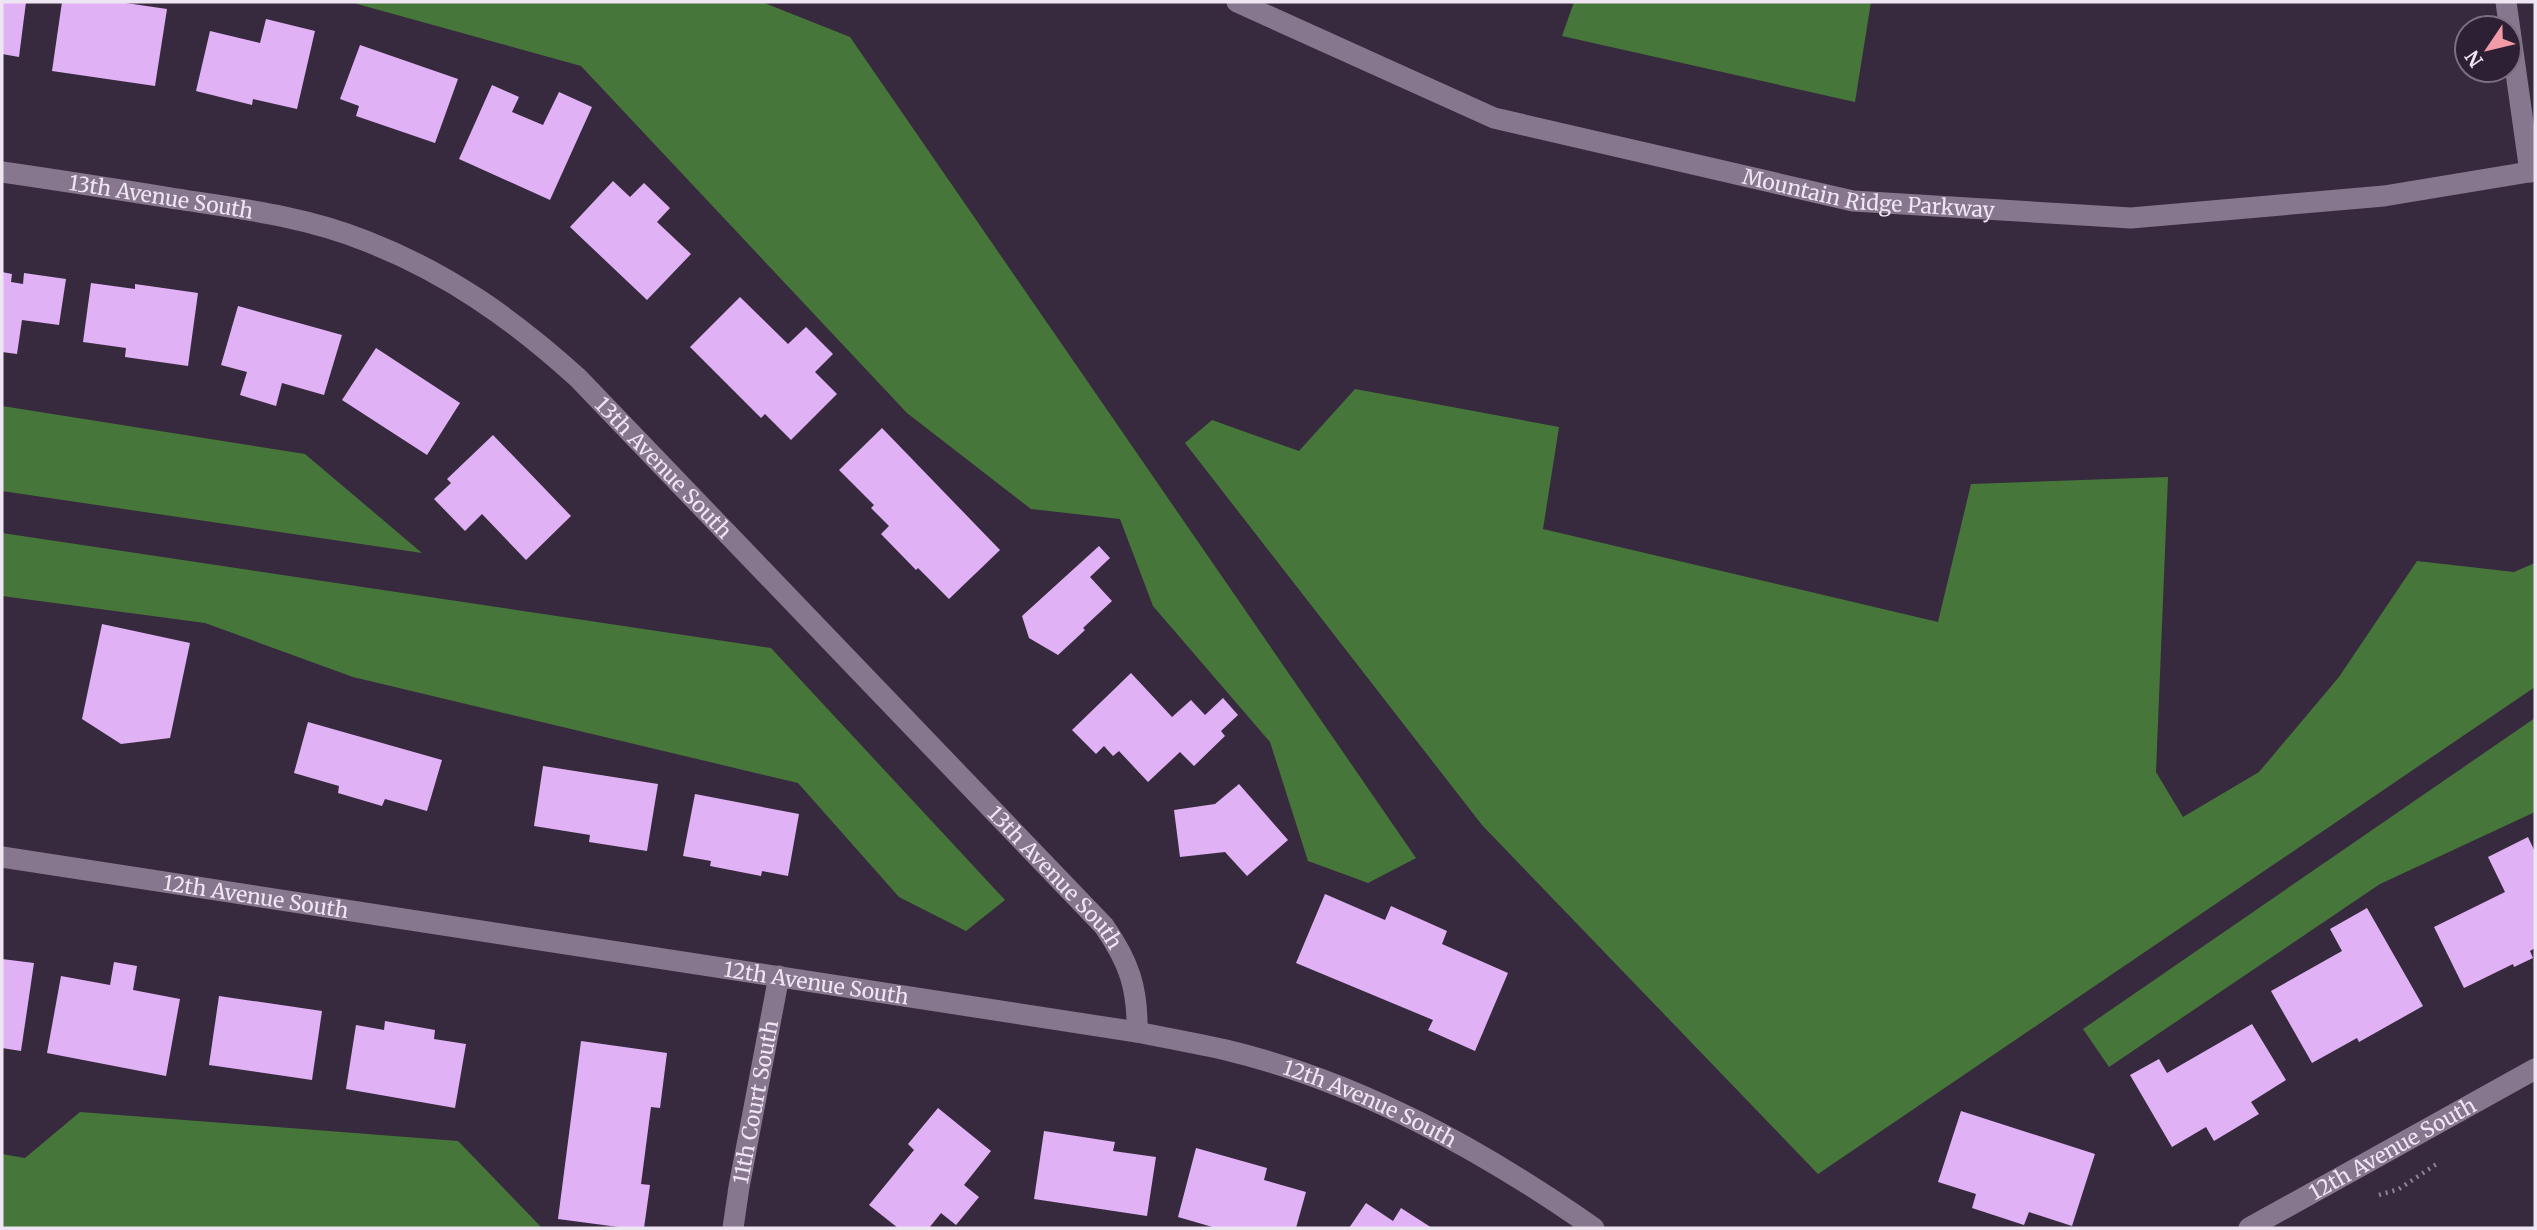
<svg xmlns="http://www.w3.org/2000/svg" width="2537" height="1230" font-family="Merriweather,serif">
<rect width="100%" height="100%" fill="#382a3e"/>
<g fill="#47763a">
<path d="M350 2H762L850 37 1416 858 1368 883 1308 861 1270 742 1153 606 1120 519 1031 509 907 413 581 66Z"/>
<path d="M1574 2H1871L1855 102 1562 36Z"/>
<path d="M1355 389 1559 427 1543 529 1938 622 1971 484 2168 477 2156 772 2183 817 2259 772 2339 677 2417 561 2514 572 2535 563V687L1818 1174 1482 825 1185 443 1212 420 1299 451Z"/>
<path d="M2 406 305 454 422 553 2 491Z"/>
<path d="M2 533 771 648 1005 900 966 931 899 897 798 783 353 677 205 623 2 596Z"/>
<path d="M2535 718V812L2380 884 2109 1067 2083 1029Z"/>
<path d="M80 1112 458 1141 542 1228H2V1154L25 1158Z"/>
</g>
<g fill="#e0b2f5">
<path d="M2 2H26L19 57 2 54Z"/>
<path d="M62 2H119L167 9 155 86 52 71Z"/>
<path d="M266 19 315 31 297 109 253 99 252 105 196 91 210 31 260 43Z"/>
<path d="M360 45 458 79 435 143 356 116 359 106 340 99Z"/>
<path d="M492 85 519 97 512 112 543 125 559 92 592 107 550 200 459 159Z"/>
<path d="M613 181 630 197 644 183 670 208 657 222 691 254 647 300 570 227Z"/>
<path d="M2 272 12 274 11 282 23 284 24 273 66 279 59 325 22 320 17 354 2 352Z"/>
<path d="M91 283 135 289V284L198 293 188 366 125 357 126 348 83 342Z"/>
<path d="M740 297 788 344 806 327 833 354 815 372 837 394 791 440 765 414 761 418 690 347Z"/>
<path d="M238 306 342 335 324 395 282 383 276 406 240 395 247 372 221 365Z"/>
<path d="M376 348 460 403 427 455 342 400Z"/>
<path d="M882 428 1000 550 949 599 918 568 916 570 881 534 889 526 871 508 874 505 839 470Z"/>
<path d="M493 435 571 516 526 560 482 514 465 531 434 499 451 483 447 479Z"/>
<path d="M1099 546 1110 558 1090 577 1112 601 1083 628 1085 630 1058 655 1029 638 1022 616Z"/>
<path d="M102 624 190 643 170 738 121 744 82 719Z"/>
<path d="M1131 673 1172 717 1191 700 1205 715 1223 698 1238 715 1221 731 1225 736 1194 766 1180 752 1148 782 1119 751 1113 756 1104 746 1096 754 1072 730Z"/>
<path d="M308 722 442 760 427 811 385 799 382 806 338 793 339 786 294 773Z"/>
<path d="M543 766 658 784 647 851 589 842 590 835 534 826Z"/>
<path d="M1239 784 1288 840 1247 876 1225 852 1180 857 1174 810 1215 804Z"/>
<path d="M695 794 799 814 788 876 762 871 761 876 710 866 711 861 683 856Z"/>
<path d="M2528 837 2535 852V948L2530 951 2533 958 2514 967 2513 964 2464 988 2434 927 2505 892 2488 857Z"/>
<path d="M1325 894 1385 920 1391 906 1447 931 1442 944 1508 973 1475 1051 1428 1030 1433 1020 1296 963Z"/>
<path d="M2367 908 2423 1006 2359 1042 2357 1038 2312 1063 2271 991 2342 951 2330 929Z"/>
<path d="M2 959 34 963 21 1051 2 1048Z"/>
<path d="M114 962 137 966 133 990 180 999 166 1076 47 1053 61 976 110 985Z"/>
<path d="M219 996 322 1011 312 1080 209 1065Z"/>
<path d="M385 1021 435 1030 434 1039 466 1044 455 1108 346 1089 356 1025 384 1030Z"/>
<path d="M2252 1024 2286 1080 2251 1102 2259 1114 2214 1141 2206 1127 2172 1147 2130 1075 2159 1059 2167 1073Z"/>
<path d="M581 1041 667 1053 660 1108 651 1107 641 1184 650 1185 644 1228H626L558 1219Z"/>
<path d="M938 1108 991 1151 964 1185 979 1197 956 1225 941 1213 929 1228H898L869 1205 914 1150 908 1144Z"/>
<path d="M1961 1111 2095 1154 2072 1226 2029 1212 2024 1225 1972 1208 1976 1194 1938 1182Z"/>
<path d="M1044 1131 1115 1142 1113 1151 1156 1157 1147 1216 1034 1199Z"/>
<path d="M1196 1148 1267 1168 1264 1180 1306 1192 1296 1228H1216L1178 1217Z"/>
<path d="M1366 1203 1393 1221 1401 1208 1432 1228H1349Z"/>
</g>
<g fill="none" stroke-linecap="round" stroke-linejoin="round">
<path stroke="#8e8394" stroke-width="4.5" stroke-dasharray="2 5" stroke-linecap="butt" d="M2379 1195 2399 1189 2438 1163"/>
<g stroke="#87778e" stroke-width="21">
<path id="s1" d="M1237 2 1494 118 1853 201 2131 218 2384 196 2535 171"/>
<path d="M2506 2 2530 172"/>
<path id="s2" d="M2 172C65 181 127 191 190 201 250 210 309 218 366 241 448 273 513 319 578 378L1104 926C1129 962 1138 988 1137 1032"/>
<path id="s3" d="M733 1228 739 1187 779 976"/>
</g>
<g stroke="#87778e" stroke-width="21">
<path id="s4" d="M2 857 1137 1032C1166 1038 1196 1043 1226 1050 1360 1082 1482 1150 1594 1228"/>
<path id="s5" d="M2249 1228 2535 1069"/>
</g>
</g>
<g text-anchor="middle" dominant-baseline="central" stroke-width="7" stroke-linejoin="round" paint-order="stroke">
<g font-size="21" fill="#efe6f3" stroke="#2e2034">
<text stroke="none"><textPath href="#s1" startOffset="665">Mountain Ridge Parkway</textPath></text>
<text stroke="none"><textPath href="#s2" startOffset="161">13th Avenue South</textPath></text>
<text stroke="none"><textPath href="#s2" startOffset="749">13th Avenue South</textPath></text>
<text stroke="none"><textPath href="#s2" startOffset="1316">13th Avenue South</textPath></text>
<text stroke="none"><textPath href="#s4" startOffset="257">12th Avenue South</textPath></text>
<text stroke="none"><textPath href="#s4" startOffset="824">12th Avenue South</textPath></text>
<text stroke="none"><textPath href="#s3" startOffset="128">11th Court South</textPath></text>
<text stroke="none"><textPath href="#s4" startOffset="1393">12th Avenue South</textPath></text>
<text stroke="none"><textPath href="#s5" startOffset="164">12th Avenue South</textPath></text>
</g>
</g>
<rect width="2537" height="1230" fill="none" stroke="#efe6f3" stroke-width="7"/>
<g transform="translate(2488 49) rotate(235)"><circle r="33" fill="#2e2034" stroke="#7b6f80" stroke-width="2"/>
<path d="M0-5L12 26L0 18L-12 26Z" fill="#f39aa7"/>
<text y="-10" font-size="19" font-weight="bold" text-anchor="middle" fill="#efe6f3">N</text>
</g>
</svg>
